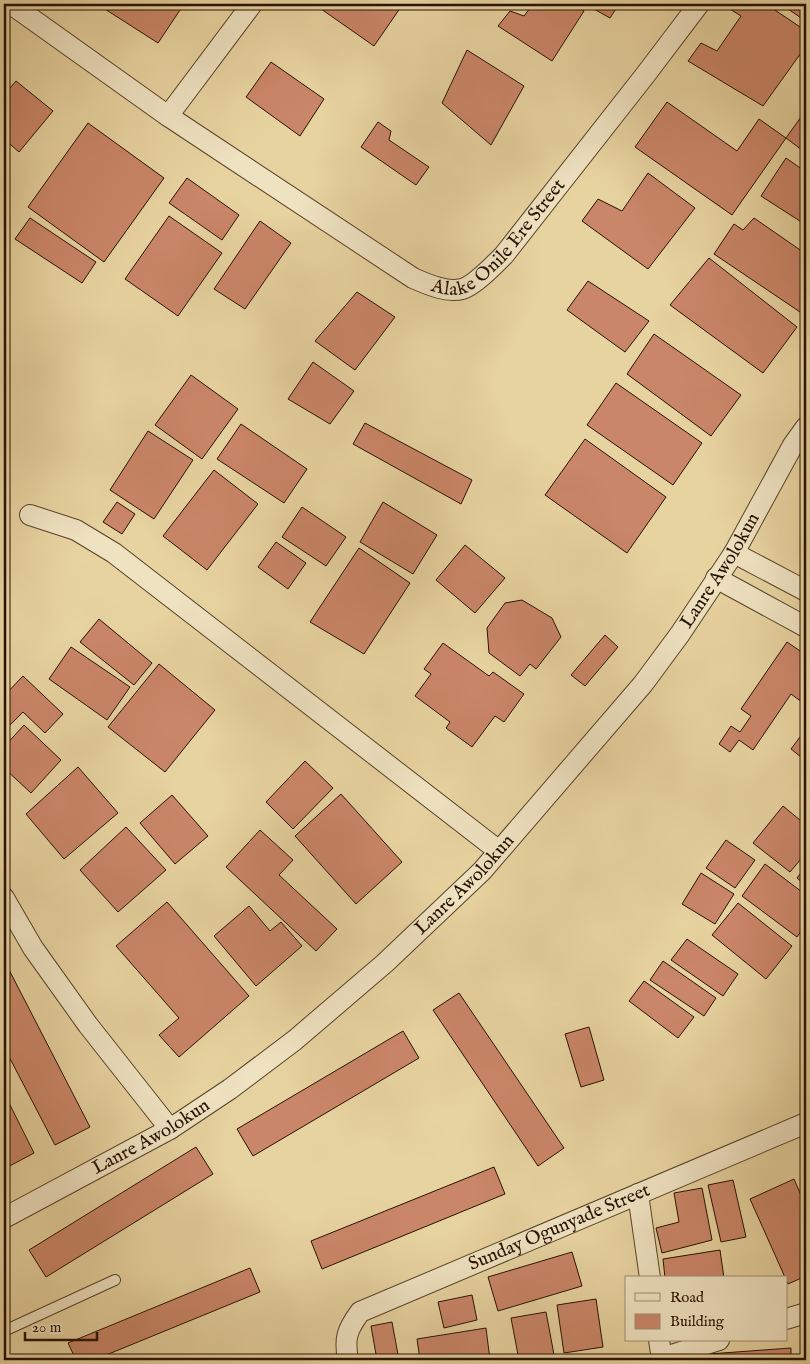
<svg xmlns="http://www.w3.org/2000/svg" width="810" height="1364" font-family="'IM FELL English',serif">
<rect width="100%" height="100%" fill="#e7d3a0"/>
<filter id="stains"><feTurbulence type="fractalNoise" baseFrequency=".004" numOctaves="4"/><feColorMatrix values="0 0 0 0 .2 0 0 0 0 .09 0 0 0 0 .02 0 0 0 .5 -.17"/></filter>
<radialGradient id="worn" r=".72"><stop offset=".6" stop-color="#630" stop-opacity="0"/><stop offset="1" stop-color="#630" stop-opacity=".3"/></radialGradient>
<g fill="#ca8668" stroke="#271100">
<path d="M97 4H184L158 43Z"/>
<path d="M314 4H403L374 46Z"/>
<path d="M533 4H574L584 11 552 61 498 26 510 11 524 16Z"/>
<path d="M585 4H619L610 18Z"/>
<path d="M722 4H766L806 31V46L763 106 688 61 701 43 717 51 741 16Z"/>
<path d="M781 4H806V18L804 20Z"/>
<path d="M467 50 524 86 491 145 442 103Z"/>
<path d="M271 62 324 99 300 136 246 97Z"/>
<path d="M16 81 53 111 19 152 4 139V95Z"/>
<path d="M667 102 737 151 759 119 786 138 732 215 635 147Z"/>
<path d="M806 110V153L786 138Z"/>
<path d="M378 122 391 131 389 140 429 167 416 185 361 147Z"/>
<path d="M88 123 164 178 104 262 28 207Z"/>
<path d="M786 158 806 172V225L761 196Z"/>
<path d="M648 173 695 208 648 269 582 221 598 199 622 211Z"/>
<path d="M187 178 239 215 222 240 169 203Z"/>
<path d="M169 216 222 253 178 316 125 279Z"/>
<path d="M30 218 96 262 82 283 15 239Z"/>
<path d="M754 218 806 254V308L803 314 714 254 734 224 743 230Z"/>
<path d="M260 221 291 243 245 309 214 289Z"/>
<path d="M709 258 797 327 763 373 670 305Z"/>
<path d="M588 281 649 321 625 352 567 310Z"/>
<path d="M357 292 395 317 355 370 315 341Z"/>
<path d="M654 334 741 395 711 436 627 374Z"/>
<path d="M313 362 354 391 330 424 288 399Z"/>
<path d="M191 375 238 409 202 459 155 425Z"/>
<path d="M616 383 702 443 673 485 587 425Z"/>
<path d="M365 423 472 480 461 504 353 444Z"/>
<path d="M241 424 307 469 284 503 217 459Z"/>
<path d="M148 431 193 460 154 519 110 490Z"/>
<path d="M585 439 666 497 627 553 545 495Z"/>
<path d="M214 470 258 504 207 570 163 536Z"/>
<path d="M117 502 135 514 122 534 103 522Z"/>
<path d="M383 502 437 535 413 574 360 542Z"/>
<path d="M302 507 346 537 326 566 282 537Z"/>
<path d="M276 542 306 563 288 589 258 567Z"/>
<path d="M465 545 505 578 475 613 436 580Z"/>
<path d="M359 548 410 583 364 654 310 622Z"/>
<path d="M522 600 552 618 561 637 536 669 530 664 520 676 489 653 487 628 505 603Z"/>
<path d="M99 619 152 663 134 685 80 642Z"/>
<path d="M605 635 618 647 585 686 571 675Z"/>
<path d="M787 642 806 655V705L791 694 753 750 739 740 730 752 719 744 731 726 740 732 751 716 741 709Z"/>
<path d="M443 643 489 676 493 672 524 694 504 722 495 716 472 747 446 728 450 722 415 696 431 674 424 669Z"/>
<path d="M71 647 130 687 107 720 49 679Z"/>
<path d="M159 664 215 710 165 772 108 727Z"/>
<path d="M23 676 63 714 45 733 23 712 4 731V696Z"/>
<path d="M24 725 61 760 31 793 4 768V747Z"/>
<path d="M806 729V761L791 749Z"/>
<path d="M305 761 333 788 293 829 266 802Z"/>
<path d="M78 767 118 813 64 859 26 814Z"/>
<path d="M341 794 402 862 356 904 295 836Z"/>
<path d="M172 795 208 836 175 864 140 823Z"/>
<path d="M783 806 806 825V853L790 872 753 843Z"/>
<path d="M126 827 166 870 118 912 80 870Z"/>
<path d="M260 830 293 860 279 875 337 929 316 951 226 867Z"/>
<path d="M726 840 755 860 735 888 706 868Z"/>
<path d="M765 864 806 895V924L797 937 742 896Z"/>
<path d="M806 866V886L797 878Z"/>
<path d="M701 873 734 894 715 924 682 904Z"/>
<path d="M167 902 249 996 179 1057 159 1035 179 1018 116 946Z"/>
<path d="M738 903 792 946 766 979 712 935Z"/>
<path d="M249 906 270 931 281 922 302 946 256 986 214 936Z"/>
<path d="M687 939 738 974 723 996 671 960Z"/>
<path d="M4 960 90 1127 55 1145 4 1047Z"/>
<path d="M663 961 716 998 704 1016 650 980Z"/>
<path d="M644 981 694 1017 678 1038 629 1001Z"/>
<path d="M459 993 564 1148 538 1166 433 1010Z"/>
<path d="M589 1027 604 1080 581 1087 565 1034Z"/>
<path d="M403 1031 419 1058 253 1156 237 1129Z"/>
<path d="M4 1093 34 1153 4 1169Z"/>
<path d="M196 1147 213 1174 46 1277 29 1250Z"/>
<path d="M494 1167 505 1194 322 1269 311 1241Z"/>
<path d="M794 1179 806 1207V1276L788 1284 750 1199Z"/>
<path d="M733 1180 746 1237 721 1242 708 1185Z"/>
<path d="M702 1188 712 1240 662 1253 656 1228 679 1222 674 1193Z"/>
<path d="M720 1250 724 1278H665L663 1259Z"/>
<path d="M572 1252 582 1286 498 1311 488 1277Z"/>
<path d="M250 1268 260 1292 94 1360H76L68 1343Z"/>
<path d="M472 1295 477 1320 444 1328 438 1302Z"/>
<path d="M596 1299 603 1347 564 1353 557 1305Z"/>
<path d="M546 1312 555 1360H519L511 1318Z"/>
<path d="M392 1322 399 1360H377L371 1326Z"/>
<path d="M486 1328 490 1360H420L417 1339Z"/>
<path d="M791 1348V1360H695V1355Z"/>
</g>
<g fill="none" stroke-linecap="round" stroke-linejoin="round">
<g stroke="#574228" stroke-width="12">
<path id="service" d="M4 1331 115 1280"/>
</g>
<g stroke="#574228" stroke-width="22">
<g id="minor">
<path id="s1" d="M11 4 168 116 413 278C427 284 446 293 462 289 474 286 495 264 504 255L646 74 699 4"/>
<path d="M168 116 252 4"/>
<path d="M30 515 76 530 114 553 499 851"/>
<path d="M734 553 806 591"/>
<path d="M716 578 806 627"/>
<path d="M4 898 33 948 88 1025 170 1129"/>
<path d="M638 1194 650 1278"/>
<path id="s2" d="M4 1218 170 1129 230 1089 295 1040 385 963 482 871 643 684 680 634 734 553 793 445 806 427"/>
<path d="M786 1319 806 1313"/>
<path d="M659 1340 662 1360"/>
<path d="M662 1358 719 1340"/>
<path id="s3" d="M348 1360C344 1338 347 1330 360 1312L806 1123"/>
</g>
</g>
<use href="#service" stroke="#efe2c1" stroke-width="10"/>
<use href="#minor" stroke="#efe2c1" stroke-width="20"/>
</g>
<g text-anchor="middle" dominant-baseline="central" stroke-width="4" stroke-linejoin="round" paint-order="stroke">
<g font-size="19" fill="#271100" stroke="#efe2c1">
<text stroke="none"><textPath href="#s1" startOffset="596">Alake Onile Ere Street</textPath></text>
<text stroke="none"><textPath href="#s2" startOffset="978">Lanre Awolokun</textPath></text>
<text stroke="none"><textPath href="#s2" startOffset="572">Lanre Awolokun</textPath></text>
<text stroke="none"><textPath href="#s2" startOffset="168">Lanre Awolokun</textPath></text>
<text stroke="none"><textPath href="#s3" startOffset="268">Sunday Ogunyade Street</textPath></text>
</g>
</g>
<rect width="810" height="1364" fill="none" stroke="#e7d3a0" stroke-width="20"/>
<rect x="5" y="5" width="800" height="1354" fill="none" stroke="#271100" stroke-width="2.5"/>
<rect x="10" y="10" width="790" height="1344" fill="none" stroke="#271100"/>
<rect x="625" y="1276" width="162" height="65" fill="#efe2c1" stroke="#9f8e74"/>
<rect x="635" y="1293" width="25" height="8" fill="#efe2c1" stroke="#9f8e74"/>
<text x="670" y="1302" font-size="15" fill="#271100">Road</text>
<rect x="635" y="1314" width="25" height="15" fill="#ca8668" stroke="#9f8e74"/>
<text x="670" y="1326" font-size="15" fill="#271100">Building</text>
<path d="M25 1332v8h72v-8" fill="none" stroke="#271100" stroke-width="2.5"/>
<text x="32" y="1332" font-size="15" fill="#271100" stroke="#efe2c1" stroke-width="4" paint-order="stroke">20 m</text>
<rect width="100%" height="100%" filter="url(#stains)"/>
<rect width="100%" height="100%" fill="url(#worn)"/>
</svg>
